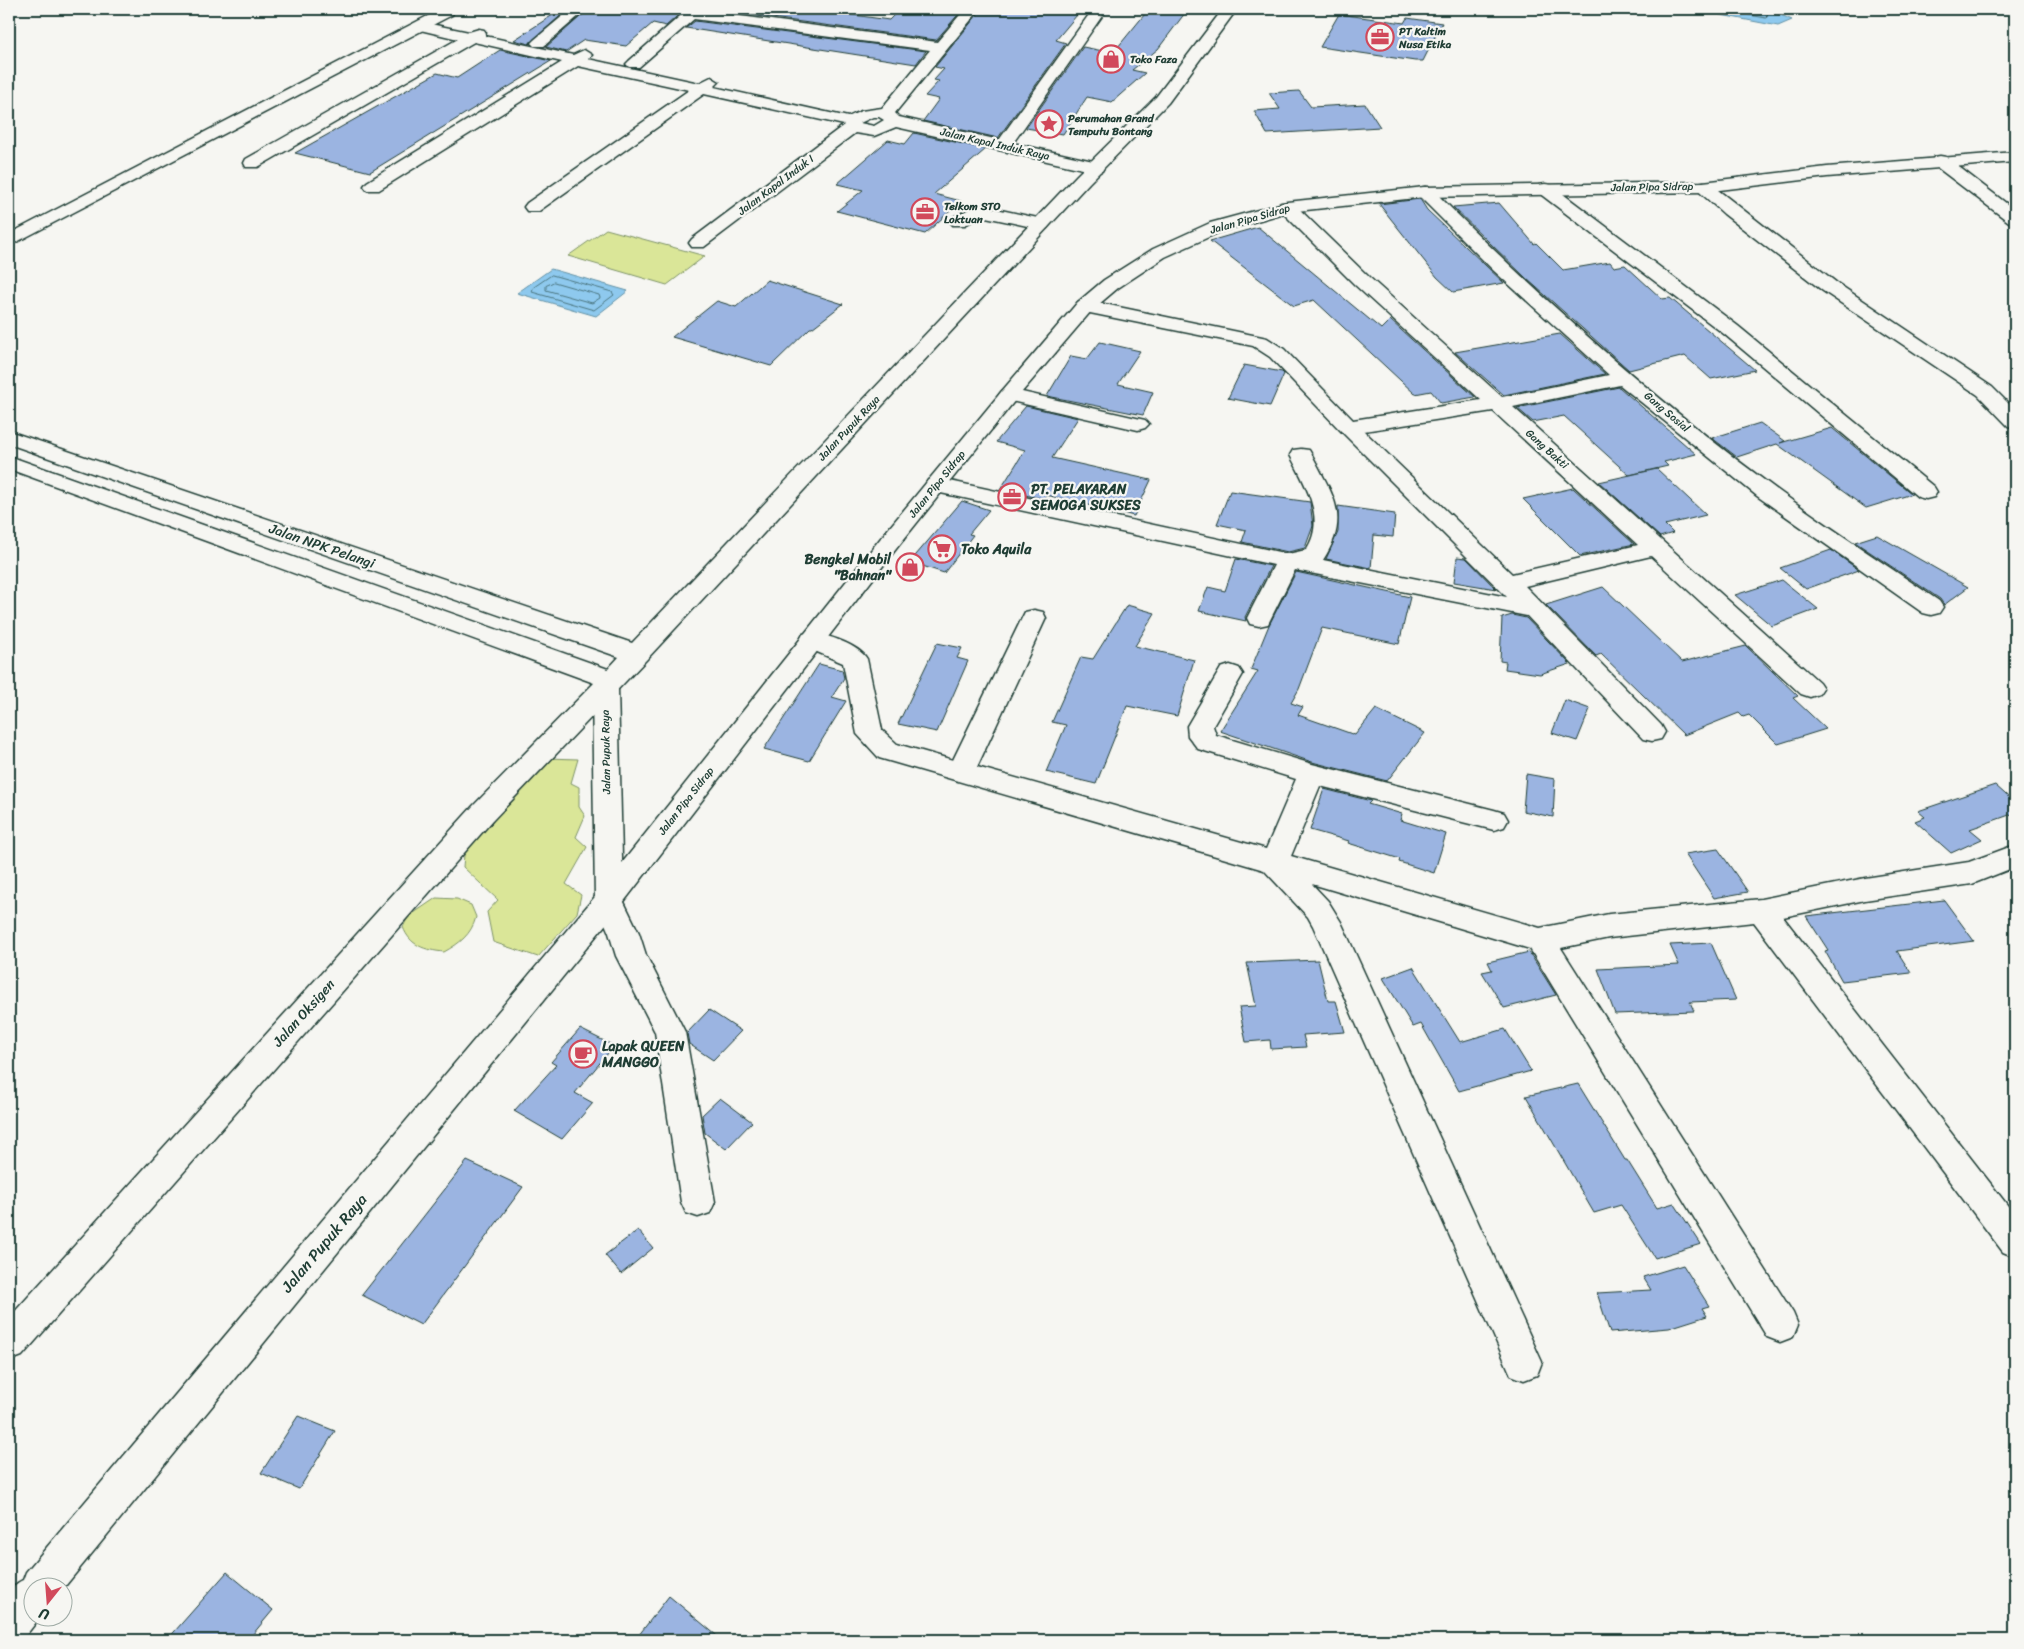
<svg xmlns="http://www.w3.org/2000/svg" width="2024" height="1649" font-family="Sriracha,sans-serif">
<rect width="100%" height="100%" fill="#f6f6f2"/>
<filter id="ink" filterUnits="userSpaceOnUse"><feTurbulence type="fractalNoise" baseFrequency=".02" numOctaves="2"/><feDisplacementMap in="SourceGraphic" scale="10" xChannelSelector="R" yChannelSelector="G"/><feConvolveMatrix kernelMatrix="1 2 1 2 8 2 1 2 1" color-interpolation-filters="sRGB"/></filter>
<g filter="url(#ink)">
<g fill="#dae698" stroke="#7c9266">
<path d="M606 229 705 256 667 285 568 256Z"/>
<path d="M546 758 578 759 571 783 579 787V807L585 816 576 837 587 847 566 884 581 895 577 913 538 957 493 942 487 912 498 900 463 867 464 855 484 824Z"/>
<path d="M436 898 457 899 471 905 476 917C471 935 460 943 444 952 425 950 410 946 403 927L408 917Z"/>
</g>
<g fill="#8ec9ee" stroke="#6291a4">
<path d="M1690 9C1725 9 1761 4 1792 20L1778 26Z"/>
<path d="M551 269 628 291 596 316 517 293Z"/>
</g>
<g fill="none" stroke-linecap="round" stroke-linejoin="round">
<g stroke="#4b757e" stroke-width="1">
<path d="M1717 9 1766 18 1768 16 1766 9"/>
<path d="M552 275 612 292 614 295 594 310 532 292 533 288Z"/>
<path d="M554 282 599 295 600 298 592 303 546 290V286Z"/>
</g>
</g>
<g fill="#9bb4e1" stroke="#1f3d34">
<path d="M562 9H568L529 44 514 40Z"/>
<path d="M589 9H685L666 26 653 23 626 46 584 40 566 52 546 47Z"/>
<path d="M705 9H811L889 20 900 9H963L936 40Z"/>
<path d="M982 9H1082L1056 40 1066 43 998 138 923 121 939 99 925 96 939 81 934 80 944 69 935 67Z"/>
<path d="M1149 9H1188L1158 49 1132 70 1145 73 1112 102 1087 97 1063 134 1026 128 1083 47 1113 53Z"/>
<path d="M1339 14 1404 23 1407 18 1442 23 1423 61H1415L1320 47Z"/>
<path d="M695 21 926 51 916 64 686 28Z"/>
<path d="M500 50 551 61 370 172 295 153 437 73 457 78Z"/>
<path d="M1299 91 1311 107 1365 104 1380 127 1267 134 1254 111 1280 109 1269 93Z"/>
<path d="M914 133 986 149 934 194 961 201 925 234 837 211 863 190 837 184 888 140 905 144Z"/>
<path d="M1420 199 1427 210 1504 283 1453 292 1437 277 1379 204Z"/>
<path d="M1499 203 1534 244 1536 243 1563 270 1610 262 1614 267 1625 265 1662 299 1670 298 1755 370 1711 379 1685 356 1629 370 1527 279 1453 207Z"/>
<path d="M1258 227 1381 329 1390 320 1475 397 1441 403 1431 391 1415 394 1314 300 1294 306 1210 241Z"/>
<path d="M767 280 843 304 812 328H810L771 366 672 337 717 301 736 307Z"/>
<path d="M1560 334 1605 374 1504 395 1455 352Z"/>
<path d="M1100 342 1140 351 1118 384 1153 392 1143 415 1047 396 1071 356 1087 359Z"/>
<path d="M1244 365 1282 372 1284 374 1270 406 1228 398Z"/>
<path d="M1619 387 1696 454 1664 462 1668 466 1629 475 1564 416 1533 422 1517 408Z"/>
<path d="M1026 406 1078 418 1052 458 1151 480 1134 516 1046 495 1044 499 1000 490 1025 450 996 442Z"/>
<path d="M1760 423 1785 441 1780 443 1832 428 1912 494 1866 508 1777 444 1737 457 1712 438Z"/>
<path d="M1657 469 1706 515 1665 525 1673 533 1660 537 1599 482Z"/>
<path d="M1573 488 1634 544 1580 556 1523 499Z"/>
<path d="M1230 491 1310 502 1313 526 1305 548 1288 552 1242 542 1246 530 1217 524Z"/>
<path d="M962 501 989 510 969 534 973 535 944 573 910 562Z"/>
<path d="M1338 506 1395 514 1393 537 1374 535 1371 568 1326 559 1338 532Z"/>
<path d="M1877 535 1968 587 1944 605 1940 599 1855 542Z"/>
<path d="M1831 550 1859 570 1806 589 1780 568Z"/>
<path d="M1457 557 1466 558 1496 589 1454 582Z"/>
<path d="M1236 559 1271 566 1245 617 1246 621 1199 611 1208 587 1225 591Z"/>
<path d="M1296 572 1410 597 1399 644 1322 628 1299 689 1291 703 1303 707 1298 715 1355 735 1376 709 1425 733 1387 781 1312 762 1220 731 1258 671 1251 669 1269 625Z"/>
<path d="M1782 580 1818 609 1772 626 1735 595Z"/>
<path d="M1603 587 1682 662 1746 646 1798 696 1793 698 1826 729 1778 744 1749 715 1743 717 1739 713 1684 735 1601 654 1596 656 1546 605Z"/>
<path d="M1127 605 1155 613 1135 646 1194 660 1177 716 1127 706 1096 784 1046 772 1066 725 1052 722 1081 657 1093 659Z"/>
<path d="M1512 615 1526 618 1570 664 1540 674 1505 669 1506 662 1500 661 1502 618Z"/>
<path d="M937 643 962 648 957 658 968 661 937 732 898 724Z"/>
<path d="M819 664 842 670 844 678 832 697 846 701 809 761 764 749Z"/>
<path d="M1565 700 1590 709 1577 741 1552 733Z"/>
<path d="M1526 774 1555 779 1553 817 1523 811Z"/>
<path d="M1995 785 2015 803V813L1970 829 1982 839 1951 853 1915 821 1925 817 1918 811Z"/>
<path d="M1324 789 1371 801 1368 804 1402 814 1400 820 1446 834 1434 873 1399 862 1400 859 1348 843 1349 841 1310 830Z"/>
<path d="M1718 849 1748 892 1714 898 1685 854Z"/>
<path d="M1944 900 1974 941 1897 951 1911 973 1842 981 1825 951 1828 950 1806 916Z"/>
<path d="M1711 943 1736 1000 1690 1002 1694 1011 1615 1014 1598 969 1679 965 1670 945Z"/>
<path d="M1529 952 1556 995 1504 1008 1482 972 1492 970 1488 962Z"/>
<path d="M1318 960 1328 1001H1336L1345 1032 1303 1035 1306 1047 1271 1049 1270 1040 1246 1042 1239 1007 1256 1006 1247 963Z"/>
<path d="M1413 967 1460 1042 1505 1029 1531 1071 1459 1091 1421 1024 1413 1027 1383 978Z"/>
<path d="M709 1010 741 1031 713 1060 689 1044 687 1033Z"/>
<path d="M580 1029 614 1046 575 1093 593 1103 562 1139 514 1111 556 1065 551 1062Z"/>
<path d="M1578 1084 1625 1160H1627L1657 1208 1674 1203 1701 1244 1655 1258 1621 1205 1594 1213 1526 1096Z"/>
<path d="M720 1098 752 1122 726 1149 705 1133 702 1115Z"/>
<path d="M467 1161 523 1187 421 1325 362 1295Z"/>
<path d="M638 1230 653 1248 621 1274 605 1255Z"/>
<path d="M1683 1265 1709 1306 1702 1308 1707 1316 1669 1328 1610 1333 1597 1293 1651 1290 1643 1277Z"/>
<path d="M298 1416 335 1431 299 1489 261 1473Z"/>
<path d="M227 1572 273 1610 248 1640H167Z"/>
<path d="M669 1596 722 1640H635Z"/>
</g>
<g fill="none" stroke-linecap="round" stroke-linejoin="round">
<g stroke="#1f3d34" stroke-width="3">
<g id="minor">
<path d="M571 9H587L544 46H534L531 43 534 40Z"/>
<path d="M688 9H703L702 11 937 42 965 9H980L895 113 899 117 999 140 1093 9H1107L1013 143 1102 163 1104 167 1102 171 1096 172 896 127 874 136 855 133 704 247H692L689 243 692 239 844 125 704 94 539 211H527L524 207 527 203 689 90 578 66 379 190H367L364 186 367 182 562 62 474 42 258 167H246L244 163 246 159 458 39 416 29 414 26 421 22 469 32 479 29 484 30 486 33 485 36 573 55 584 50 592 55 588 59 699 83 711 77 719 82 714 87 848 117 861 111 882 108 930 50 694 19 639 67H629L626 64 629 61ZM873 117H879L884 120 874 126 860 123Z"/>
<path d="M1940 156 1946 157 2015 210V223L2009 222 1934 165 1932 161 1934 157Z"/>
<path d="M1703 182 1709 183 1837 283 1992 387 2015 410V428L2008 426 1978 395 1823 291 1724 214 1694 187 1697 183Z"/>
<path d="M1545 184 1551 185 1738 326 1934 487 1937 492 1934 497 1926 499 1918 497 1724 334 1539 193 1536 189 1539 185Z"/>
<path d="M1425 187 1431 188C1538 296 1650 396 1772 486 1826 526 1884 563 1939 601L1943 607 1939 613 1931 615 1923 613 1757 496 1620 385 1513 407 1819 682 1823 688 1819 694 1810 697 1801 694 1651 556 1525 586 1661 725 1665 732 1661 739 1652 741 1643 739 1527 616 1295 570 1268 624 1259 626 1250 624 1247 618 1274 565 936 492 928 490 925 485 928 480 936 478 1288 554 1306 550C1327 519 1305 484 1290 455L1293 450 1301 449 1309 450 1312 455C1333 496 1351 517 1323 560L1507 597 1341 431 1270 357 1253 346 1085 312 1078 310 1075 306 1078 302 1085 300 1267 338 1284 349 1353 420 1481 400 1355 285 1281 211 1278 207 1281 203H1293L1369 277 1502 397 1609 375 1494 271 1419 196 1416 192 1419 188ZM1493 411 1638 545 1512 574 1364 431Z"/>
<path d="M978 205 1047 220 1050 224 1047 228 1041 229 981 216 965 225H953L950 221 953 217Z"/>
<path d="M1009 389 1145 420 1149 424 1145 428 1138 430 1002 399 999 395 1002 391Z"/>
<path d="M1034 610 1043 612 1046 618 977 767 1266 849 1296 779 1198 749 1188 736 1187 726 1221 668 1230 665 1239 668 1243 674 1213 726 1216 735 1312 764 1494 810 1504 813 1508 820 1504 827 1494 830 1320 786 1291 856 1540 928 1609 914 1761 899 1865 878 1969 862 2015 845V867L1972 884 1865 900 1783 917 2015 1215V1257L2003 1252 1754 922 1609 938 1561 948 1793 1313 1798 1325 1793 1337 1780 1342 1767 1337 1530 949 1312 884 1328 901 1341 922 1542 1362 1537 1375 1524 1380 1511 1375 1313 926 1308 917 1264 870 879 758 857 734 843 663 803 646 800 640 803 634C819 630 859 645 867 659L882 730 897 744 953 760 1022 618 1025 612Z"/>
<path d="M605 679 614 682 618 688 623 900 639 933 646 955 685 1032 715 1202 710 1213 698 1217 686 1213 681 1202 655 1032 616 956 609 933 595 900 592 688 596 682Z"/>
</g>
</g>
<g stroke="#1f3d34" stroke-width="3">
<g id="tertiary">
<path d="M441 9H455L452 15 9 246V234Z"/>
<path d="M1223 9H1237L1168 103 1089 183 646 660 493 820 22 1356 9 1361V1318L473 806 594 683 9 469V456L608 669 619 657 9 444V431L632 643 1077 175 1156 97Z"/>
<path d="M2015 152V162L1827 177 1703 192 1425 197 1288 212 1222 231 1165 257 1118 288 1092 310 1016 399 896 549 619 908 62 1590V1586H32V1616H41L23 1639 9 1640C9 1621 1 1589 23 1580L26 1572 599 892 880 539 1002 391 1078 302 1104 280 1153 249 1210 223 1287 202 1425 187 1703 182 1827 167Z"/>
</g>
</g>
<use href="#minor" fill="#f6f6f2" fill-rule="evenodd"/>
<use href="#tertiary" fill="#f6f6f2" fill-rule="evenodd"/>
</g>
</g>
<defs>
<g id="office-ring" transform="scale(1.4375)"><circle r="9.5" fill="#f6f6f2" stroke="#d1495b" stroke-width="1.5"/><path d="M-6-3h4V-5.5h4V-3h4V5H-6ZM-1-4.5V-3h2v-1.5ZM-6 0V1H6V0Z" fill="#d1495b"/></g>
<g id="shop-ring" transform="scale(1.4375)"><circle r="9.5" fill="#f6f6f2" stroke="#d1495b" stroke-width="1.5"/><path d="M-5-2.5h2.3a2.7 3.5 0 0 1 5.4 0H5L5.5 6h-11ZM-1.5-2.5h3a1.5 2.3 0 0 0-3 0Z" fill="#d1495b"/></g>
<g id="sight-ring" transform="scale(1.4375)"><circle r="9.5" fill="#f6f6f2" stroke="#d1495b" stroke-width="1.5"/><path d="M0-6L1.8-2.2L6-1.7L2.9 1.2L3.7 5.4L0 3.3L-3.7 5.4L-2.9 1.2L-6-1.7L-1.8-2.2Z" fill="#d1495b"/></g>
<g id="supermarket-ring" transform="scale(1.4375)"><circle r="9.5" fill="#f6f6f2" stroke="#d1495b" stroke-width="1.5"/><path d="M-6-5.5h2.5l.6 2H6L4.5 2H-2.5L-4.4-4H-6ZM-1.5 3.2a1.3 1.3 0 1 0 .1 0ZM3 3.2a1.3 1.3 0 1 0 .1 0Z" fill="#d1495b"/></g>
<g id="cafe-ring" transform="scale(1.4375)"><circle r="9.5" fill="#f6f6f2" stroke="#d1495b" stroke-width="1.5"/><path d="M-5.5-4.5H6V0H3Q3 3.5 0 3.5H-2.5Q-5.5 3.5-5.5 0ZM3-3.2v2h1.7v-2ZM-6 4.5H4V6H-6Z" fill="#d1495b"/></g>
</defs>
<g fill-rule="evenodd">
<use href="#office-ring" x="1380" y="37"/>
<use href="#shop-ring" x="1111" y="59"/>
<use href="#sight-ring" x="1049" y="124"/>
<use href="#office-ring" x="925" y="212"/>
<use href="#office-ring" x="1012" y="497"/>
<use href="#supermarket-ring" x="942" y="549"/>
<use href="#shop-ring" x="910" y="567"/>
<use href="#cafe-ring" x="583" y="1054"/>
</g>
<g text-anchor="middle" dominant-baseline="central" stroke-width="4.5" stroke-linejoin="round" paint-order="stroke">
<g font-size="11" font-weight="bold" fill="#1f3d34" stroke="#f6f6f2" text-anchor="start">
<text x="1399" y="31">PT Kaltim<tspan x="1399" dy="13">Nusa Etika</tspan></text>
<text x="1130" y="59">Toko Faza</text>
<text x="1068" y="118">Perumahan Grand<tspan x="1068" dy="13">Temputu Bontang</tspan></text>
<text x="944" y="206">Telkom STO<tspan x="944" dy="13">Loktuan</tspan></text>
</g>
<g font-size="11" fill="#1f3d34" stroke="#f6f6f2">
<text transform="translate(995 144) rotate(13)">Jalan Kapal Induk Raya</text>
<text transform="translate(776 185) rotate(-37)">Jalan Kapal Induk I</text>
<text transform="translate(1652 187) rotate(-1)">Jalan Pipa Sidrap</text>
<text transform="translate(1250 219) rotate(-16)">Jalan Pipa Sidrap</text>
<text transform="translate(1667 412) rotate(40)">Gang Sosial</text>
<text transform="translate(849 428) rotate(-47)">Jalan Pupuk Raya</text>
<text transform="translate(1547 449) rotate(42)">Gang Bakti</text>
<text transform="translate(937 484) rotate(-51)">Jalan Pipa Sidrap</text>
<text transform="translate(606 752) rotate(-91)">Jalan Pupuk Raya</text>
<text transform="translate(686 801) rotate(-52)">Jalan Pipa Sidrap</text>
</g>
<g font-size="14" font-weight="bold" fill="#1f3d34" stroke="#f6f6f2" text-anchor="start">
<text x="1031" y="489">PT. PELAYARAN<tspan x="1031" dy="16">SEMOGA SUKSES</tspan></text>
<text x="961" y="549">Toko Aquila</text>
<text x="891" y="559" text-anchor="end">Bengkel Mobil<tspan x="891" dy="16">"Bahnan"</tspan></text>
<text x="602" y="1046">Lapak QUEEN<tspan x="602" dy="16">MANGGO</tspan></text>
</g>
<g font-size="14" fill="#1f3d34" stroke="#f6f6f2">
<text transform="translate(322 546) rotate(19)">Jalan NPK Pelangi</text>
<text transform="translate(304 1013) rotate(-48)">Jalan Oksigen</text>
</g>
<g font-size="16" fill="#1f3d34" stroke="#f6f6f2">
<text transform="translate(324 1243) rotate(-50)">Jalan Pupuk Raya</text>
</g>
</g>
<rect width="2024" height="1649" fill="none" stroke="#f6f6f2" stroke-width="30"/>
<rect x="15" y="15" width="1994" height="1619" fill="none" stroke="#1f3d34" stroke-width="2" filter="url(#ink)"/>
<g transform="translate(48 1602) rotate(197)"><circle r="24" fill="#f6f6f2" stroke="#a0aca6"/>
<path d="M0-4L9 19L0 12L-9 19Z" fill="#d1495b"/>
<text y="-8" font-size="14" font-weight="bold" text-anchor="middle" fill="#1f3d34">U</text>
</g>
</svg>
